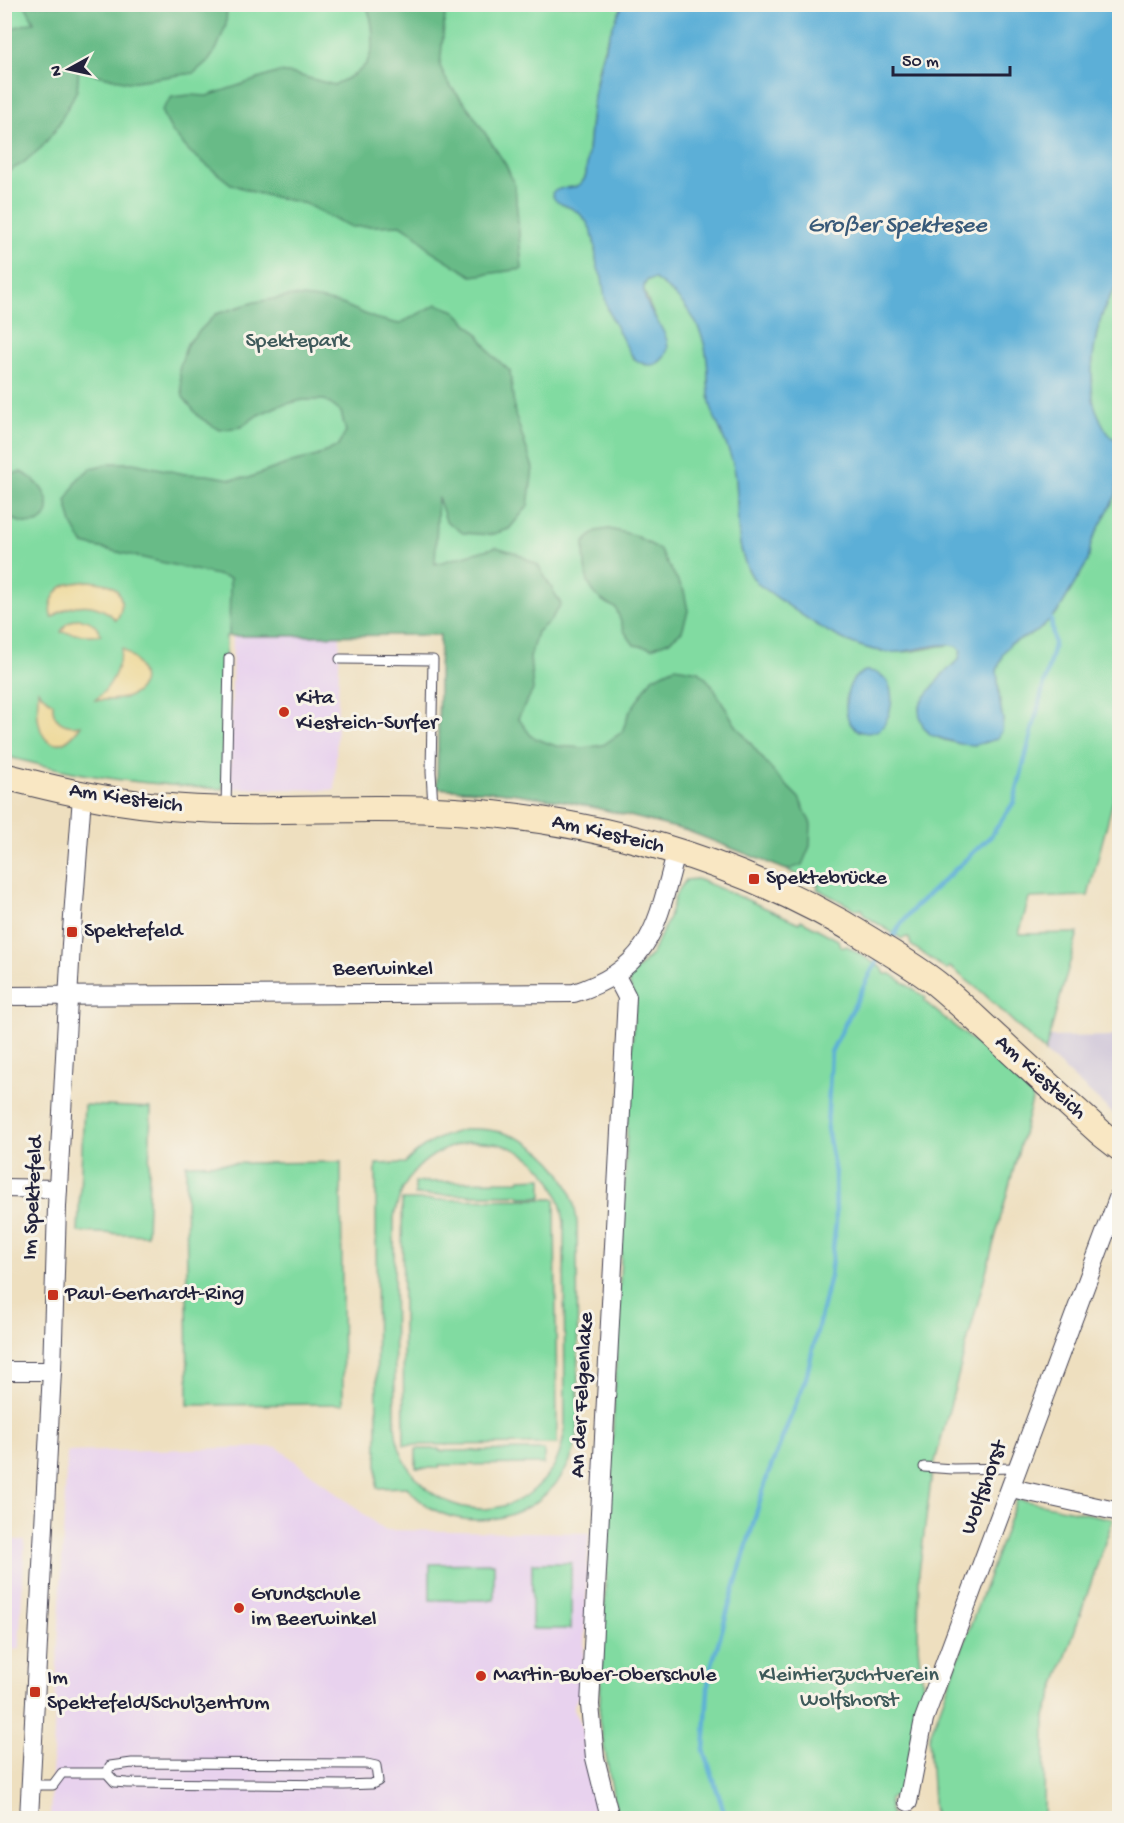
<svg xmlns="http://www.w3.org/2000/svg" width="1124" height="1823" font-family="'Gochi Hand',sans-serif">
<rect width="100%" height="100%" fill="#f7f3e8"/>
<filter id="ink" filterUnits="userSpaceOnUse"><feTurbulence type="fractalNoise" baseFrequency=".0167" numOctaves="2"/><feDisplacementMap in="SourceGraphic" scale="12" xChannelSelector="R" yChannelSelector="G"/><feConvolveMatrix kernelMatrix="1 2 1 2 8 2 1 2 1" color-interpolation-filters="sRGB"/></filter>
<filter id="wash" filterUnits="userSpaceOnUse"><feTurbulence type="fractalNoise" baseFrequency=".008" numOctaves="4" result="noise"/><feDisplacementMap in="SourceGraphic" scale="24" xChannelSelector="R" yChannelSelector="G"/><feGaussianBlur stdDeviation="1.35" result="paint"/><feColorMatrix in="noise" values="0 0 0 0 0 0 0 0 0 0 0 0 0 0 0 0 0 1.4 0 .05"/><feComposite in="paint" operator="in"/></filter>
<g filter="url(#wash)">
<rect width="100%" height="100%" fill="#eedfbf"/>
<g fill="#e8d2ee">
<path d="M340 634 335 790 230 788 233 636Z"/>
<path d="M277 1447 384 1530 589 1533 582 1689 574 1705V1710L581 1723 600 1818H50L67 1452Z"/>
<path d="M5 1540H25L19 1649 5 1651Z"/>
</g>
<path fill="#c9bfd7" d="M1119 1036V1119L1045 1052 1049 1037Z"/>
<g fill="#81dba1" stroke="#527e6e" stroke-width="1.5" fill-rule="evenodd">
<path d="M5 5H623C616 20 608 35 603 51 591 91 590 134 586 175 582 187 574 188 562 188V204L575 210 583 216 589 225 593 234 597 264 602 277 608 310 633 358 646 365 658 325 643 289 647 280 655 279C684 298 704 324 707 360 709 372 707 385 710 397 718 424 733 451 736 480 739 514 733 557 758 584 801 613 845 651 899 652 916 653 933 646 950 645L957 646 961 650 959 659 942 675 924 728C940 744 967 746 988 742L1003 720 1000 704 997 671 1003 653 1010 644 1038 631 1059 610 1088 561 1091 543 1116 495 1117 479 1119 471V778L1088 896 1029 898 1019 934 1078 933 1045 1052 983 993 950 967 947 970 911 945 909 938 906 937 902 939 864 915 862 909 857 910 817 889 819 885 787 870 688 831 618 813 570 802 511 793 437 788 440 635 226 636 223 789C185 786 146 784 108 778 73 773 39 765 5 756Z"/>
<path d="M1119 283V441C1109 438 1106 431 1101 421 1098 414 1094 407 1093 399 1089 363 1096 312 1119 283Z"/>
<path d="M697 879 743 898 799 923 801 920 838 940 840 946 844 947 847 946 882 968 885 974H891L926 998 924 1001 987 1053 1033 1097 932 1473 919 1572 918 1648 923 1686 902 1791 889 1799 890 1810 892 1818H618L617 1815 599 1720 629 1086 635 1003 628 979 651 955 669 918 676 894 686 880Z"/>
<path d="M84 1105 151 1108 147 1235 78 1232Z"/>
<path d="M468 1129C526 1127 572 1164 577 1223L578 1428C574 1489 516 1530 457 1518 438 1514 419 1503 407 1487L377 1488 376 1164 405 1163C422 1145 443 1134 468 1129ZM468 1142C522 1139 557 1169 564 1222L565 1430C563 1439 562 1448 558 1457 553 1472 542 1483 530 1493 473 1534 398 1491 395 1424L394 1218C401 1176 427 1151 468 1142Z"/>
<path d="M341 1162 343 1404 188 1405 186 1164Z"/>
<path d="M542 1178V1197H520L519 1195H415V1182L519 1181 520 1179Z"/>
<path d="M555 1199 557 1444 404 1445 402 1200Z"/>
<path d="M416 1449H439V1451L544 1450V1464L439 1465V1468H416Z"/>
<path d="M1017 1499 1113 1519 1045 1717 1044 1818H934L929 1738Z"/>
<path d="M494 1563V1600H430V1564Z"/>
<rect x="532" y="1563" width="39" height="66"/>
</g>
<g fill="#68bb87" stroke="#456e61" stroke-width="1.5">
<path d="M25 5H227L226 25 217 48 210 59 194 73 128 82 98 75 79 67 77 90 56 129 42 147 22 164 5 173V30L34 22Z"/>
<path d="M366 5H446L440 66 448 83 470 110 506 165 515 186 522 269 472 276 430 250 415 234 401 225 352 227 332 218 306 204 256 193 231 184 190 152 173 133 161 111 172 97 190 95 207 96 279 72 294 74 334 85C345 79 363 72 368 60 376 44 373 20 366 5Z"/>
<path d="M293 296 319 299 342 304 374 318 399 324 437 304 455 311 478 334 492 355 510 371 515 414 533 468 528 506 509 529 490 535 463 533 446 521 438 497 435 564 496 547 516 553 538 565 561 604 550 621 537 632 530 657 533 690 518 718 532 737 556 746 584 748 603 745 622 732 629 713 652 678 675 667 699 671 712 685 735 724 776 775 799 798 811 824 810 846 802 865 787 870 688 831 618 813 570 802 511 793 437 788 440 635 229 636 230 578 83 544 72 524 66 501 78 479 91 468 111 463H133L185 474 207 475 231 479 248 478 292 462 317 456 338 446 346 432 341 412 325 400H303L278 406 258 415 241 427 219 430 199 417 183 397 179 370 187 344 216 314 255 302Z"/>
<path d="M21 472C63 492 55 544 5 515V475Z"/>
<path d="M609 529 634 535 659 549 684 591 688 611 682 631 669 641 652 648 634 645 624 631 616 608C585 596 584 573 584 543L596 531Z"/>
</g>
<g fill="#eeda9e" stroke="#887e6c" stroke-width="1.5">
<path d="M90 581C97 582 104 583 110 585 124 592 124 610 116 620 98 601 71 601 52 618 47 607 54 590 66 585 73 582 83 582 90 581Z"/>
<path d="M76 619C89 618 96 624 101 635H83L61 632 66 624Z"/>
<path d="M122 648C138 660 156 685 128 697 118 701 105 700 95 700 112 687 119 669 122 648Z"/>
<path d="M38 690 42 695 53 703C51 721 65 728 81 725 64 750 43 752 38 718 37 709 38 699 38 690Z"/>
</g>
<g fill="#5bafd7" stroke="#3e6889" stroke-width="1.5">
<path d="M623 5H1119V283C1096 312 1089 363 1093 399 1094 407 1098 414 1101 421 1106 431 1110 438 1119 441 1120 459 1119 477 1116 495L1091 543 1088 561 1059 610 1038 631 1010 644 1003 653 997 671 1000 704 1003 720 1002 731 997 739 975 745 960 744 943 739 931 735 924 728 920 718 919 710 921 702 942 675 959 659 961 650 957 646C935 641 911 654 888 652 840 648 797 611 758 584 733 557 739 514 736 479 734 461 726 444 719 427 716 420 712 413 711 406 707 391 709 375 707 360 704 325 684 299 655 279L647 280C632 301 674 331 667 351 665 358 658 365 650 365 645 365 638 362 634 358 628 351 611 318 608 309 604 299 604 288 602 278 600 273 598 269 597 265 595 254 596 243 592 233 589 224 584 216 576 211 567 204 554 205 552 193 565 182 579 195 586 175 591 116 594 57 623 5Z"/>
<path d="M865 671C894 671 897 702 885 723 880 734 862 736 853 727 843 717 845 695 851 683 854 677 859 674 865 671Z"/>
</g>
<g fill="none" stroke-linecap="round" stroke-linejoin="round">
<g stroke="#5bafd7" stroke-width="4.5">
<path d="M889 944 901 924 915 907 991 836 1014 802 1054 645 1051 619"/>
<path d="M726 1818 704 1750 709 1674 767 1477 806 1378 830 1276 836 1222 835 1173 827 1128 831 1052 872 970 881 956"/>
</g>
</g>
</g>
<g filter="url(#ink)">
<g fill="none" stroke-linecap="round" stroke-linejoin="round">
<g stroke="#413e4f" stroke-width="11">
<g id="lane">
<path d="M340 659 433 660 431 772 433 807"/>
<path d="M226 809 229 658"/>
<path d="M924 1467 953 1469 1018 1468"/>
<path d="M29 1785H53L62 1773H107L115 1782 127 1783 344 1785 372 1784 378 1781 376 1766 367 1764 132 1763 110 1766 107 1773"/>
</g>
</g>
<g stroke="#413e4f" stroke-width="20">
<g id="street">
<path d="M4 996 574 993C654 968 657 921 677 850"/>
<path d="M4 1188 58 1189"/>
<path d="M4 1371H52"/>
<path d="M1012 1486 1020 1490 1120 1512"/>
<path d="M908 1802 924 1719 1120 1193"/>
<path d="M29 1818 52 1371 57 1207 71 944 82 796"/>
<path d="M610 1818 595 1758 590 1705 627 997 616 976"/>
</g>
</g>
<g stroke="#413e4f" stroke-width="28">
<path id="secondary" d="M4 776C55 789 105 801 158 806 249 815 342 806 434 810 589 816 741 859 872 941 894 955 917 968 937 984 959 1002 979 1022 1000 1041 1033 1072 1068 1103 1102 1134L1120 1148"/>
</g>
<use href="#lane" stroke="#fff" stroke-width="9"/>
<use href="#street" stroke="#fff" stroke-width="18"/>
<use href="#secondary" stroke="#f9e7c3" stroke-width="26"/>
</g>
</g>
<g fill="#c8321e" stroke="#f7f3e8" stroke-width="2">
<circle cx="284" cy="712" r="6"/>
<rect x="748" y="873" width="12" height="12" rx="3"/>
<rect x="66" y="926" width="12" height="12" rx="3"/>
<rect x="47" y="1289" width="12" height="12" rx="3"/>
<circle cx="239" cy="1608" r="6"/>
<circle cx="481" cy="1676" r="6"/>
<rect x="29" y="1686" width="12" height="12" rx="3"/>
</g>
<g text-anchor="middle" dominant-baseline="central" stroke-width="6" stroke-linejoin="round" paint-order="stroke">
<g font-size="22" fill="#3e5a5a" stroke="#f7f3e8">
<text x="297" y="342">Spektepark</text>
<text x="849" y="1676">Kleintierzuchtverein<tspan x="849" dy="25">Wolfshorst</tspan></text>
</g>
<g font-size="22" fill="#22223b" stroke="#f7f3e8" text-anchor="start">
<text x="296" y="699">Kita<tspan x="296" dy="25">Kiesteich-Surfer</tspan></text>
<text x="766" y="879">Spektebrücke</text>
<text x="84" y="932">Spektefeld</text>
<text x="65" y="1295">Paul-Gerhardt-Ring</text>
<text x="251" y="1595">Grundschule<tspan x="251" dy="25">im Beerwinkel</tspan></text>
<text x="493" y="1676">Martin-Buber-Oberschule</text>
<text x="47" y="1679">Im<tspan x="47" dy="25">Spektefeld/Schulzentrum</tspan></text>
</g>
<g font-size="22" fill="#22223b" stroke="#f7f3e8">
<text transform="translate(126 799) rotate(8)">Am Kiesteich</text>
<text transform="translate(608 835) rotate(13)">Am Kiesteich</text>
<text x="383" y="970">Beerwinkel</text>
<text transform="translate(1040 1078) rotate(42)">Am Kiesteich</text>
<text transform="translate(34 1198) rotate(-87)">Im Spektefeld</text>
<text transform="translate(583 1395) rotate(-87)">An der Felgenlake</text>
<text transform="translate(985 1488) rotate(-70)">Wolfshorst</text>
</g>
<g font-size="24" font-style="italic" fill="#395a79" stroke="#f7f3e8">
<text x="897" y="226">Großer Spektesee</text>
</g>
</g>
<rect width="1124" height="1823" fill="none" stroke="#f7f3e8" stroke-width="24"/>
<g transform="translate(69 69) rotate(262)" stroke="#f7f3e8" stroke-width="4.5" paint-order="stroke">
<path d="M0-4.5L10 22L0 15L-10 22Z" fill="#22223b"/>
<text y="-9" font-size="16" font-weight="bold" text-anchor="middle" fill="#22223b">N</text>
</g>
<path d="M893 66v9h117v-9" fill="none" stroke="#22223b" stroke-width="3"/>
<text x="902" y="66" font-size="18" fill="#22223b" stroke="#f7f3e8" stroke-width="4.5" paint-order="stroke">50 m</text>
</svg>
